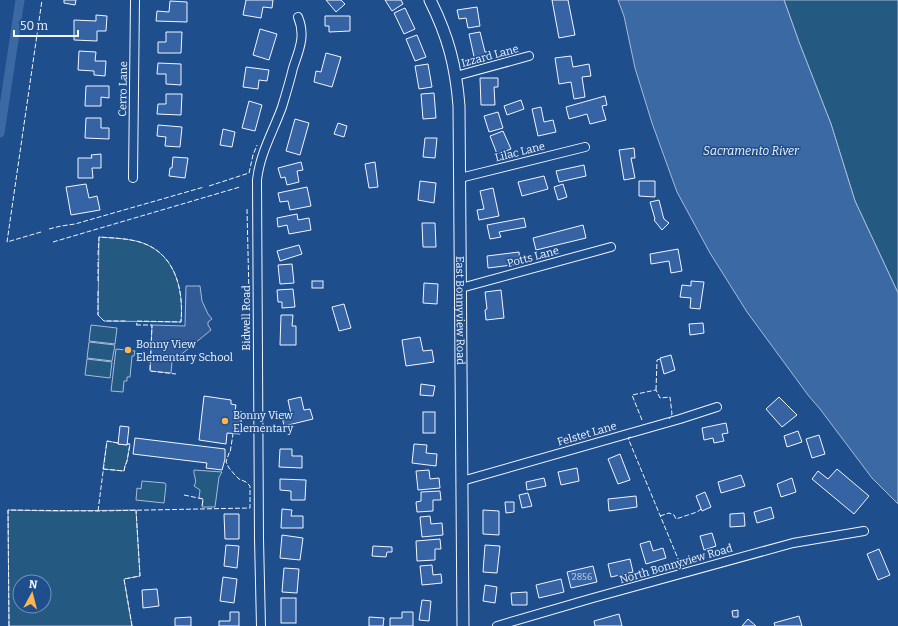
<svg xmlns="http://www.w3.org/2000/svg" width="898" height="626" font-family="Bitter,serif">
<rect width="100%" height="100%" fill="#1f4e8c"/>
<g fill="#245a82" stroke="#a8bbd7" fill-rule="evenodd">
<path d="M784 0H898V293L855 201 831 124 799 42Z"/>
<path d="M99 237C111 238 123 238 136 241 174 250 184 287 181 322L104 321 98 315Z"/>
<path d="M91 325 117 328 115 344 89 341Z"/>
<path d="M89 342 115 345 112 361 87 358Z"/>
<path d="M116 349 135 351 134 356H132L130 377H127V381H124L123 392 111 391Z"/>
<path d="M87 359 112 362 110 378 85 375Z"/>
<path d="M107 441 118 443V444L127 445V444H130L127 461 125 466 124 471 103 469Z"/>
<path d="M194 470 222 472 219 477 215 507H202L203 499 199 498 200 490 194 486C198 480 193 476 194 470Z"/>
<path d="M142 481 165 483 166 485 164 503 136 500 137 488 141 489Z"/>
<path d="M8 510 56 511 136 510 140 576 124 579 132 626H9ZM20 582H44V606H20Z"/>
</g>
<path fill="#305b95" stroke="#a8bbd7" d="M186 286H200L202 301 208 314 212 319 208 322V325L211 330 172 362 171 373 150 371 152 325 185 326Z"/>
<path fill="#3b69a3" stroke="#a8bbd7" d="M618 0H784L799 42 831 124 855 201 898 293V504L872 478 820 409 808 395 747 312 710 253 677 192 652 123 635 68 624 16Z"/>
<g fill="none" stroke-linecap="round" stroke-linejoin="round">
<path stroke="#3b69a3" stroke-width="9" d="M0 133 20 0"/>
</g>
<g fill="#3563a3" stroke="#f2f6ff">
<path d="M64 0H76L75 5 64 3Z"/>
<path d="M246 0H273L272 8 263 7 261 18 243 15Z"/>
<path d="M326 0H341L345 4 336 12Z"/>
<path d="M385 0H401L403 4 392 11Z"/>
<path d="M552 0H568L575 35 559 38Z"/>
<path d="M170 1 187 2V22L156 21 157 11 169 12Z"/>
<path d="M477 7 480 26 468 28 466 18 459 19 457 10Z"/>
<path d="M405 8 415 29 404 34 394 13Z"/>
<path d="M96 15 107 16 106 31H97V41L74 40V20L96 21Z"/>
<path d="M325 16H350V31L329 32V26H325Z"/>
<path d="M260 29 277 34 269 60 253 55Z"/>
<path d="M166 32H182L181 53H158V42H166Z"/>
<path d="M480 32 485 52 490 51 492 58 475 61 469 34Z"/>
<path d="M417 35 426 57 415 61 406 39Z"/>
<path d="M79 51 96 52 95 61H106L105 76 94 75V71L78 70Z"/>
<path d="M326 53 341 57 332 87 314 82 316 71 321 72Z"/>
<path d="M571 56 573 67 589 64 591 76 582 77 585 97 574 99 571 82 559 84 555 58Z"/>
<path d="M158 63 181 64V85L166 84V74H157Z"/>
<path d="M428 64 432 87 419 89 415 66Z"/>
<path d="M246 67 269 70 267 81 259 80 258 89 243 87Z"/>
<path d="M480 78H498V87H494L495 105H481Z"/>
<path d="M86 86H109V98L101 97V106H85Z"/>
<path d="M434 93 436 118 423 119 421 94Z"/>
<path d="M166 94H182L181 115 157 114 158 104H166Z"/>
<path d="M605 96 607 105 602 106 606 120 590 124 587 114 569 119 566 107Z"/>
<path d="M521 100 524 109 507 115 504 106Z"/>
<path d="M249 101 262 105 255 131 242 128Z"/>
<path d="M541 107 544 122 553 120 556 132 538 136 532 109Z"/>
<path d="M498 112 503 128 489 132 484 116Z"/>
<path d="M86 118H101V128H109V139L85 138Z"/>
<path d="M295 119 309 123 300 155 286 151Z"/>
<path d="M338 123 347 126 344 137 334 134Z"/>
<path d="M158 125 182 127 180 147 165 146 166 137 157 136Z"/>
<path d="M223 129 235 132 232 147 220 145Z"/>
<path d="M503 131 511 149 497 154 490 136Z"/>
<path d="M425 138H437L435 158 423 157Z"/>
<path d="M634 148 635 158H631L635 178 624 180 619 150Z"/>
<path d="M101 154V168H92L93 178H78V158H92L91 155Z"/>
<path d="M173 157 188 158 185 178 169 176 170 168H172Z"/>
<path d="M301 162 303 170 297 171 299 182 287 185 285 177 281 178 278 168Z"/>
<path d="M375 162 378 187 369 188 365 164Z"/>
<path d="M584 165 586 176 559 182 556 171Z"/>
<path d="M544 176 548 189 522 196 518 182Z"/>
<path d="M420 181 436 183 434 203 418 200Z"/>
<path d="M639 181H655V197L639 196Z"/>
<path d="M86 184 89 198 97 196 100 210 71 215 66 187Z"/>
<path d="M563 184 567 197 558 200 554 187Z"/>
<path d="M307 187 311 206 290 210 288 201 280 202 278 193Z"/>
<path d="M493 188 499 216 479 220 477 210 484 209 480 191Z"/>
<path d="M659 200 663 216 664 219 669 223 662 230 654 220 655 219 650 202Z"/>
<path d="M297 214 298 220 309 218 311 230 289 234 287 225 278 227 277 218Z"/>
<path d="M524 218 526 227 499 232 501 237 490 239 487 225Z"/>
<path d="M422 223H435L436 247H423Z"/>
<path d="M583 225 586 238 536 250 533 238Z"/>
<path d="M299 245 302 254 280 261 277 251Z"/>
<path d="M678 249 682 271 671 273 669 261 651 264 650 254Z"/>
<path d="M519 252 520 264 488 268 487 256Z"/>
<path d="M292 264 294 283 280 284 278 265Z"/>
<rect x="312" y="281" width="11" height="7"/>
<path d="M691 281 704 282 700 309 690 308 691 298 680 297 682 285 691 286Z"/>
<path d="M424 283 438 284 437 304 423 303Z"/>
<path d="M293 289 295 307 282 308V302H278L277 290Z"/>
<path d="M501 290 504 318 486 320 485 310 487 309 485 292Z"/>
<path d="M344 304 351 328 339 331 332 307Z"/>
<path d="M281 315H293L292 326H296V345H280Z"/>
<path d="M703 323 704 333 690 335 689 324Z"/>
<path d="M420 337 423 351 432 350 434 362 406 366 402 340Z"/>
<path d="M671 355 675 370 664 374 660 358Z"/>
<path d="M421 384 435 386 433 396 420 395Z"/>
<path d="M204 396 231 400V404L236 405 235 411 242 412 240 434 227 433 226 444 199 440Z"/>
<path d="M301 397 304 410 310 409 313 419 284 426 282 416 291 414 288 400Z"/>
<path d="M779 397 797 415 782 427 766 409Z"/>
<rect x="423" y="412" width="12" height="21"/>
<path d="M726 423 728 433 722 434 724 441 714 443 713 438 704 440 702 428Z"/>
<path d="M120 426 129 427 127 445 118 444Z"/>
<path d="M798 431 802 442 787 447 784 436Z"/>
<path d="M819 435 825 454 812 458 806 439Z"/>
<path d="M135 438 225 449V459L222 470 206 468 207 463 133 454Z"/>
<path d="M414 444 427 445 426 453 437 454 436 466 412 463Z"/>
<path d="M280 449H292V456H302V468L279 467Z"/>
<path d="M620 454 630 480 618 484 608 459Z"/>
<path d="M577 468 579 481 561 485 558 472Z"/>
<path d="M837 469 869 496 854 514 812 479 818 471 828 479Z"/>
<path d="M429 470 430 479 439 478 440 488 418 490 416 471Z"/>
<path d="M741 475 745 486 721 493 718 482Z"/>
<path d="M544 478 546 486 527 490 526 482Z"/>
<path d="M792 478 796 492 781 497 777 484Z"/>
<path d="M280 479 306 480 305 500H291V491L280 490Z"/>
<path d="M440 491 441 500H433V511L417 512 416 502 421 501V492Z"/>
<path d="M705 492 711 507 702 511 696 496Z"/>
<path d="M528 493 532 506 522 508 519 495Z"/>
<path d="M636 496 637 507 609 511 608 499Z"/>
<path d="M505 502H514V512L506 513Z"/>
<path d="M771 507 774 518 757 523 754 512Z"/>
<path d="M282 509 292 510 291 516H303V528H281Z"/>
<path d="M483 510 499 511V535L483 534Z"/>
<path d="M744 513 745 526 730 527V514Z"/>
<path d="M224 514H239V539H225Z"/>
<path d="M430 516 431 524 442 523 443 535 422 537 420 517Z"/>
<path d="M712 533 716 546 704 550 700 536Z"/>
<path d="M282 535 303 538 300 560 280 558Z"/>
<path d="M440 539 441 549H435V560L417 561 416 541Z"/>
<path d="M650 541 653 551 663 548 666 558 646 564 640 544Z"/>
<path d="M226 545 239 546 237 568 224 566Z"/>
<path d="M485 545 500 546 497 573 483 572Z"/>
<path d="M373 546 392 547V552H387L386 557 372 556Z"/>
<path d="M879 549 890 575 878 580 867 554Z"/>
<path d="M630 559 633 572 611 577 608 564Z"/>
<path d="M432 565 433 575 441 574 442 583 422 585 420 566Z"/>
<path d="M593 566 597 582 571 588 567 572Z"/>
<path d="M284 568 299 569 297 593 282 592Z"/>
<path d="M223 577 237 579 234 603 220 601Z"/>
<path d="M561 579 564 592 539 598 536 585Z"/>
<path d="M485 585 497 587 495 603 483 601Z"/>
<path d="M157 589 159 606 143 608 142 590Z"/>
<path d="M527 592V605H512L511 593Z"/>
<rect x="281" y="598" width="15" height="25"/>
<path d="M422 600 431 601 429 621 419 620Z"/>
<path d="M738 610V617H733L732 611Z"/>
<path d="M230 612H239V626H219V621H230Z"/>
<path d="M402 612H413V626H390V618H402Z"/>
<path d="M619 614 622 626H595L594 621Z"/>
<path d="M799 616 802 626H775L774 623Z"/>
<path d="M191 617V626H175V618Z"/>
<path d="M369 617 384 618 383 626H369Z"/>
<path d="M748 619 756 626H742Z"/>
</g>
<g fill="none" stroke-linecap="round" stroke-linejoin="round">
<g stroke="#f2f6ff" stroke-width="10">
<g id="street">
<path d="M456 76 529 56"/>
<path d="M133 178 135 0"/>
<path d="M460 178 585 147"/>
<path d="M461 288 611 247"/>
<path d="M462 481 680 419 717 407"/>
<path d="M261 626 259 539 257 180C260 153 273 132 282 107 286 94 290 81 293 68 299 50 306 36 298 17"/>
<path d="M497 626 593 598 793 543 864 531"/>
</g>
</g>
<g stroke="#f2f6ff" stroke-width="13">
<g id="secondary">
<path id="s1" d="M430 0C448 36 456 66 459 106L463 626"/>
</g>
</g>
<use href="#street" stroke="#1f4e8c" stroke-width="8"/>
<use href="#secondary" stroke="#1f4e8c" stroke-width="11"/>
<g stroke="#f2f6ff" stroke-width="1" stroke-dasharray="5 2" stroke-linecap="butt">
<path d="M209 186 249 173 253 155 257 145"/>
<path d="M247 209 249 295"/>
<path d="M49 229 61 226 75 224 204 187"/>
<path d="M41 232 7 242 42 0"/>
<path d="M53 242 240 187"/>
<path d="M98 255 99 237C111 238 123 238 136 241 174 250 184 287 181 322L137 321V324H136"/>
<path d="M98 281V259"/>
<path d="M98 291V315L104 321H127"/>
<path d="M136 325H152L150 371 176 374"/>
<path d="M656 390 657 360 660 359"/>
<path d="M642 420 632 395 656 390 660 398 670 397 672 414 669 419"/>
<path d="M631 437 628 438 681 566 704 560"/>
<path d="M103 469 124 471 125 466 127 461 130 444H127"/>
<path d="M184 495 203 499 202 507"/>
<path d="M98 511 107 441 118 443"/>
<path d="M660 516 669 513 674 515 676 519 697 512 701 509"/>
<path d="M9 626 8 510 98 511 250 508V486L246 482 239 479 235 475 229 468 226 462 229 453H230L233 434"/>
<path d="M132 626 124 579 140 576 136 510"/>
</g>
</g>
<g fill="#ffb74d" stroke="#1f4e8c" stroke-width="1.5">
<circle cx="128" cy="350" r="4"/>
<circle cx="225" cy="421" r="4"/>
</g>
<g text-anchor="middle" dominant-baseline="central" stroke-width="3" stroke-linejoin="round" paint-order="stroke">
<g font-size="9" fill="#c3d1e8">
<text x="582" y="577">2856</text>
</g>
<g font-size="11" fill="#f2f6ff" stroke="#1f4e8c">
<text transform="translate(490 56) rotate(-15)">Izzard Lane</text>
<text transform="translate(123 89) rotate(-89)">Cerro Lane</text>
<text transform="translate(520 152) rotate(-14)">Lilac Lane</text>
<text transform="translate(533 257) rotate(-15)">Potts Lane</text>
<text stroke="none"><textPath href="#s1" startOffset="315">East Bonnyview Road</textPath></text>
<text transform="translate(246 318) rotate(-90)">Bidwell Road</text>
<text transform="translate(587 434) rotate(-16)">Felstet Lane</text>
<text transform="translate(676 564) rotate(-16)">North Bonnyview Road</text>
</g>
<g font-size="11" fill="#f2f6ff" stroke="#1f4e8c" text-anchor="start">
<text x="136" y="344">Bonny View<tspan x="136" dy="13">Elementary School</tspan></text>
<text x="233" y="415">Bonny View<tspan x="233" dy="13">Elementary</tspan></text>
</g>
<g font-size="12" font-style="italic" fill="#f2f6ff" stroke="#1f4e8c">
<text x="751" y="151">Sacramento River</text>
</g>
</g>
<g transform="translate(32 594) rotate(7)"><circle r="19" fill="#1f4e8c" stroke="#7391ba"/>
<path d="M0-3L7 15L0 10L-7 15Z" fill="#ffb74d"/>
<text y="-6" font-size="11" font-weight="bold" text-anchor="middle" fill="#f2f6ff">N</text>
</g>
<path d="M14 30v6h64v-6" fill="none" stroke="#f2f6ff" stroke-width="2"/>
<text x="20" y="30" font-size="12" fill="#f2f6ff" stroke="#1f4e8c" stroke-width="3" paint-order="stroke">50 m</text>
</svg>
